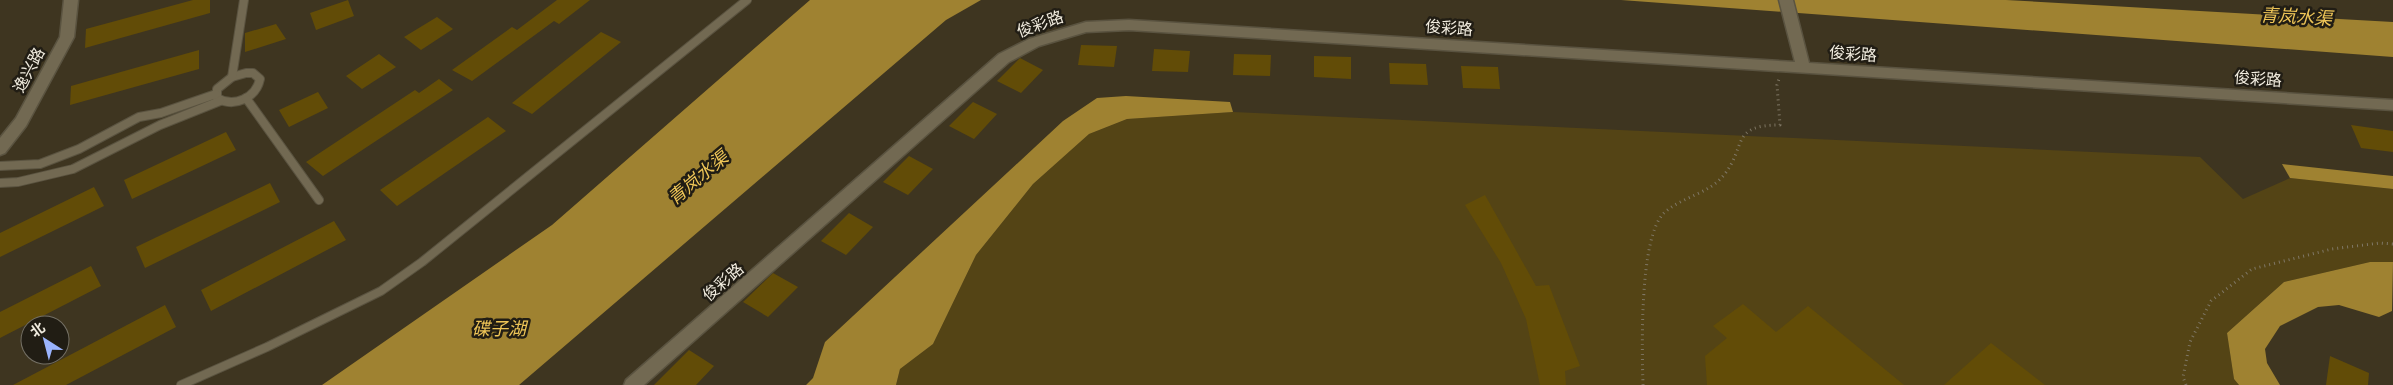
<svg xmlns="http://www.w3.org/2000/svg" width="2393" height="385" font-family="Karla,'Noto Sans SC',sans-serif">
<rect width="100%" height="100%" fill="#3e3520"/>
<path fill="#544415" d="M1233 112 2200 157 2243 199 2290 178 2393 189V262H2370L2284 282 2227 333 2234 379 2239 385H896L900 369 933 344 976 255 1033 184 1089 134 1127 119Z"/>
<g fill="#9f8231">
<path d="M810 0H981L946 20 519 385H322L552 225Z"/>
<path d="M1621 0H2006L2393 22V57Z"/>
<path d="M1126 96 1230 102 1233 112 1127 119 1089 134 1033 184 976 255 933 344 900 369 896 385H806L813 378 825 342 1063 121 1097 98Z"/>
<path d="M2282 164 2393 176V189L2290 178Z"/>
<path d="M2370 262H2393L2392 311 2379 317 2339 305 2318 307 2280 326 2265 349 2267 363 2280 385H2239L2234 379 2227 333 2284 282Z"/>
</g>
<g fill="#624c07">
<path d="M193 0H210V13L85 48 86 29Z"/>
<path d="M348 0 354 16 316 30 310 13Z"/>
<path d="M557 0H590L559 24 554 21 472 81 452 70 512 27 517 30Z"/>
<path d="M437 17 453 29 421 50 404 37Z"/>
<path d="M276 24 286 39 245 52V33Z"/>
<path d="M601 32 621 42 532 114 512 103Z"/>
<path d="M1081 45 1117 46 1114 67 1078 65Z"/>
<path d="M1154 49 1190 51 1188 72 1152 71Z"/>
<path d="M199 50V69L70 105 71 86Z"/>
<path d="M379 54 396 67 362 89 346 76Z"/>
<path d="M1234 54 1271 55 1270 76 1233 75Z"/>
<path d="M1314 56 1351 57V79L1314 77Z"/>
<path d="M1020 58 1043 70 1021 93 997 81Z"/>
<path d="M1389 63 1426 64 1428 85 1390 84Z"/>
<path d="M1461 66 1498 67 1500 89 1463 88Z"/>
<path d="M439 79 453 90 323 176 306 162 415 90 419 93Z"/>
<path d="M318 92 328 108 289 127 279 110Z"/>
<path d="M973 102 997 114 974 139 949 126Z"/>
<path d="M488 117 506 131 397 206 380 190Z"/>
<path d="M2351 125 2393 131V152L2361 148Z"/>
<path d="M226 132 236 150 132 199 124 180Z"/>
<path d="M909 156 933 169 908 195 883 182Z"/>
<path d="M270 183 280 202 145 268 136 247Z"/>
<path d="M94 187 104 206 0 257V233Z"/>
<path d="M1485 195 1536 286 1549 285 1580 366 1565 371 1566 385H1540L1526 319 1501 263 1465 205Z"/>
<path d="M849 213 873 227 846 255 821 241Z"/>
<path d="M334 221 346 240 211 311 201 290Z"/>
<path d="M91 266 101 286 0 338V312Z"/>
<path d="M773 273 798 287 768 317 743 302Z"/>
<path d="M1743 304 1776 332 1808 306 1904 385H1707L1705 356 1727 338 1713 326Z"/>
<path d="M165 305 176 327 66 385H13Z"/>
<path d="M1991 343 2045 385H1944Z"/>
<path d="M689 350 714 366 696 385H654Z"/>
<path d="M2330 356 2369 373 2368 385H2326Z"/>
</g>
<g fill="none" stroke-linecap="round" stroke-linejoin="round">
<g stroke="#5a5340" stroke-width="10">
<g id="service">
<path d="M246 73H253L260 79C256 98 234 108 217 98V89L232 77Z"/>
<path d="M232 77 244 0"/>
<path d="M246 98 319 200"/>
<path d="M0 166 40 164 79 149 139 117 161 113 216 94"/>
<path d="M0 183 18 182 73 169 160 125 220 101"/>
<path d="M181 385 267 347 381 291 422 262 747 0"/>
</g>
</g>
<g stroke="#5a5340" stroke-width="3">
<g id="minor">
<path d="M64 0H78L74 37 26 126 5 153 0 155V138L16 118 60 37Z"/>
<path d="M1779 0H1793L1809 63 2393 100V110L1129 30 1086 32 1039 46 1009 62 644 385H624L626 380 999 54 1029 39 1086 22 1129 20 1795 62Z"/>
</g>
</g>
<g stroke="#7f7765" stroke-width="3" stroke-dasharray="1 4" stroke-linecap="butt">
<path d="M1643 385C1642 350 1639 237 1664 213 1681 197 1709 194 1724 175 1747 146 1730 125 1780 125L1777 85 1779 79"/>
<path d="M2186 385 2183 377 2190 342 2211 301 2252 269 2332 249 2380 243 2393 244"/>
</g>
<use href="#service" stroke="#726952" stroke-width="8"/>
<use href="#minor" fill="#726952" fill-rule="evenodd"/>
</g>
<g text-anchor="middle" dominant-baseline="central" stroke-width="5" stroke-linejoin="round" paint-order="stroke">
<g font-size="16" fill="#f1ecdf" stroke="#211d14">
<text transform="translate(1040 24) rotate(-20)">俊彩路</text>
<text transform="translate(1449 28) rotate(4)">俊彩路</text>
<text transform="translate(1853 54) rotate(4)">俊彩路</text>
<text transform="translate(29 70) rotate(-62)">逸兴路</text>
<text transform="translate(2258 79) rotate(4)">俊彩路</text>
<text transform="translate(723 282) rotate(-41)">俊彩路</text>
</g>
<g font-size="18" font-style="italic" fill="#eec557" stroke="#211d14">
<text transform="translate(2296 17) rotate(3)">青岚水渠</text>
<text transform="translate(698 178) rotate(-40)">青岚水渠</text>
<text x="499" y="329">碟子湖</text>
</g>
</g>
<g transform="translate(45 340) rotate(324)"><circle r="24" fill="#211d14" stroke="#747065"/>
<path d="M0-4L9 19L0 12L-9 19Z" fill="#9bb4fd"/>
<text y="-8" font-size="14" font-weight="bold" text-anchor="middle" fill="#f1ecdf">北</text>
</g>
</svg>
